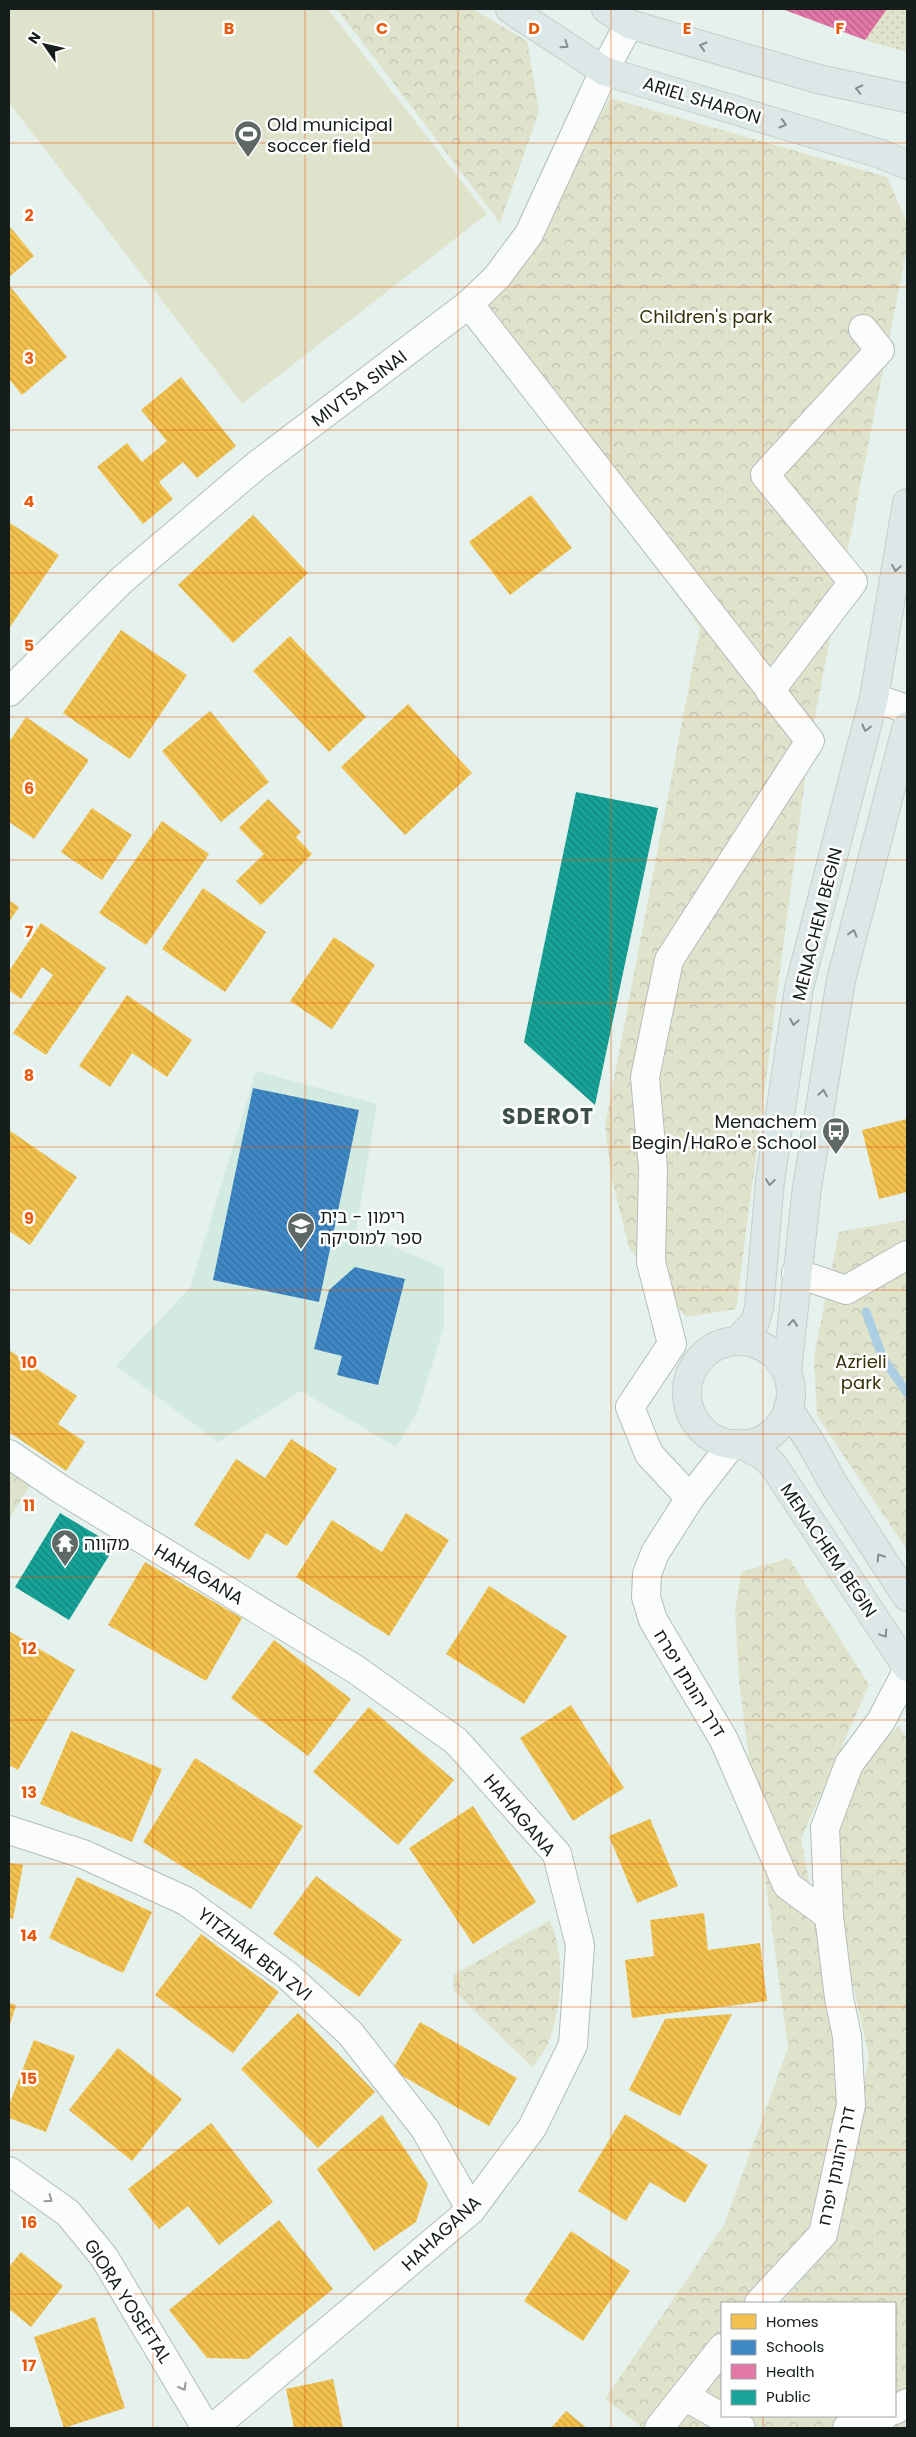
<svg xmlns="http://www.w3.org/2000/svg" width="916" height="2437" font-family="Poppins,'Noto Sans Hebrew',sans-serif">
<defs>
<pattern id="grass-dots" width="8" height="8" patternUnits="userSpaceOnUse" patternTransform="scale(1.25)"><rect width="8" height="8" fill="#e0e3cc"/><path d="M2 2h.1M6 6h.1" fill="none" stroke="#bfc2af" stroke-width="1.8" stroke-linecap="round"/></pattern>
<pattern id="park-crowns" width="20" height="18" patternUnits="userSpaceOnUse" patternTransform="scale(1.25)"><rect width="20" height="18" fill="#e0e3cc"/><path d="M2 6a3 3 0 1 1 6 0M12 15a3 3 0 1 1 6 0" fill="none" stroke="#bfc2af"/></pattern>
<pattern id="homes-back-hatch" width="6" height="6" patternUnits="userSpaceOnUse" patternTransform="scale(1.25)"><rect width="6" height="6" fill="#f2c14e"/><path d="M-1 5l2 2M0 0l6 6M5-1l2 2" fill="none" stroke="#cfa544"/></pattern>
<pattern id="schools-back-hatch" width="6" height="6" patternUnits="userSpaceOnUse" patternTransform="scale(1.25)"><rect width="6" height="6" fill="#3f88c5"/><path d="M-1 5l2 2M0 0l6 6M5-1l2 2" fill="none" stroke="#346f9f"/></pattern>
<pattern id="health-back-hatch" width="6" height="6" patternUnits="userSpaceOnUse" patternTransform="scale(1.25)"><rect width="6" height="6" fill="#e377a8"/><path d="M-1 5l2 2M0 0l6 6M5-1l2 2" fill="none" stroke="#b76188"/></pattern>
<pattern id="public-back-hatch" width="6" height="6" patternUnits="userSpaceOnUse" patternTransform="scale(1.25)"><rect width="6" height="6" fill="#17a398"/><path d="M-1 5l2 2M0 0l6 6M5-1l2 2" fill="none" stroke="#14847b"/></pattern>
</defs>
<rect width="100%" height="100%" fill="#e5f1ec"/>
<path fill="#d3eae1" d="M256 1071 377 1104 356 1231 444 1268V1327L416 1415 396 1447 301 1391 218 1442 116 1366 190 1288Z"/>
<path fill="url(#grass-dots)" d="M887 9H907V52L865 40Z"/>
<g fill="url(#park-crowns)">
<path d="M337 9H473L527 41 539 111 500 223Z"/>
<path d="M610 98 887 177 907 223V248L810 741 736 1309 686 1317 629 1248 611 1175 605 1126 700 628 590 462 469 321 531 248Z"/>
<path d="M907 1220V1550L817 1416 814 1356 839 1232Z"/>
<path d="M9 1461 35 1478 9 1519Z"/>
<path d="M789 1558 869 1685 801 1839 839 2040 840 2120 813 2223 748 2303H722V2335L647 2428H643L605 2399 724 2225 788 2048 739 1682 735 1612 741 1572Z"/>
<path d="M899 1726 907 1738V2428H673L722 2371V2416H895V2303H781L836 2241 869 2057 833 1895 836 1835 860 1761Z"/>
<path d="M550 1920C565 1957 563 2002 549 2041 546 2050 538 2059 532 2067L454 1991 453 1975Z"/>
</g>
<path fill="#e0e3cc" d="M9 9H328L487 214 242 404 9 103Z"/>
<g fill="url(#homes-back-hatch)">
<path d="M11 228 34 256 9 277V230Z"/>
<path d="M9 285 67 357 22 395 9 379Z"/>
<path d="M181 377 236 446 197 478 183 462 159 482 173 499 143 524 97 467 127 443 142 462 167 441 141 410Z"/>
<path d="M531 495 572 548 510 595 469 542Z"/>
<path d="M253 515 308 573 233 643 178 585Z"/>
<path d="M10 523 59 555 10 627 9 525Z"/>
<path d="M121 630 187 675 130 759 63 713Z"/>
<path d="M290 636 366 717 329 752 253 671Z"/>
<path d="M408 704 472 773 405 835 341 767Z"/>
<path d="M210 711 269 782 221 822 162 751Z"/>
<path d="M26 717 89 760 34 839 9 822V742Z"/>
<path d="M268 799 301 832 296 837 312 854 261 905 236 881 264 854 239 828Z"/>
<path d="M92 808 132 835 102 880 61 852Z"/>
<path d="M162 821 209 854 146 945 99 913Z"/>
<path d="M203 888 266 932 225 992 162 949Z"/>
<path d="M9 900 19 907 9 922Z"/>
<path d="M41 923 106 968 46 1055 13 1033 53 975 42 967 21 999 9 990V971Z"/>
<path d="M334 937 375 965 332 1029 290 1001Z"/>
<path d="M127 995 192 1040 167 1077 132 1053 110 1087 79 1066Z"/>
<path d="M907 1119V1192L879 1199 862 1130Z"/>
<path d="M9 1130 77 1177 30 1245 9 1231Z"/>
<path d="M9 1350 77 1396 58 1424 85 1442 66 1471 9 1432Z"/>
<path d="M291 1439 337 1469 287 1546 266 1533 249 1560 194 1525 236 1459 265 1478Z"/>
<path d="M406 1513 449 1540 389 1636 296 1577 332 1520 382 1552Z"/>
<path d="M145 1562 242 1618 206 1681 108 1625Z"/>
<path d="M489 1586 567 1636 524 1704 446 1654Z"/>
<path d="M9 1631 75 1670 18 1770 9 1765Z"/>
<path d="M274 1640 351 1699 308 1756 231 1698Z"/>
<path d="M571 1705 624 1788 573 1821 520 1738Z"/>
<path d="M369 1707 454 1780 398 1845 313 1772Z"/>
<path d="M71 1731 162 1769 132 1842 40 1804Z"/>
<path d="M195 1758 303 1826 251 1909 143 1842Z"/>
<path d="M473 1806 536 1902 473 1944 409 1848Z"/>
<path d="M650 1819 678 1886 637 1903 609 1836Z"/>
<path d="M9 1863 23 1865 13 1919 9 1918Z"/>
<path d="M316 1876 402 1940 359 1997 273 1934Z"/>
<path d="M77 1877 152 1912 123 1973 49 1938Z"/>
<path d="M704 1913 708 1950 760 1943 767 2001 632 2018 625 1960 654 1956 650 1920Z"/>
<path d="M201 1934 279 1992 233 2053 155 1995Z"/>
<path d="M9 2003 16 2005 9 2028Z"/>
<path d="M298 2013 375 2092 318 2148 241 2069Z"/>
<path d="M732 2014 680 2116 629 2090 665 2019Z"/>
<path d="M420 2022 517 2078 489 2126 392 2070Z"/>
<path d="M34 2040 75 2056 46 2132 9 2118V2105Z"/>
<path d="M118 2048 182 2099 132 2161 69 2110Z"/>
<path d="M625 2114 708 2165 685 2203 650 2182 626 2221 578 2191Z"/>
<path d="M382 2115 428 2184 416 2222 374 2251 317 2169Z"/>
<path d="M211 2123 273 2202 219 2245 188 2206 159 2229 128 2189Z"/>
<path d="M279 2220 333 2289 248 2359 207 2358 169 2310Z"/>
<path d="M571 2231 630 2271 583 2341 524 2301Z"/>
<path d="M21 2252 63 2286 31 2327 9 2309V2267Z"/>
<path d="M95 2317 125 2408 64 2428 34 2337Z"/>
<path d="M333 2379 343 2428H294L286 2389Z"/>
<path d="M566 2411 587 2428H551Z"/>
</g>
<g fill="url(#schools-back-hatch)">
<path d="M253 1088 359 1110 319 1302 213 1280Z"/>
<path d="M355 1267 405 1279 378 1385 337 1375 342 1356 314 1349 329 1290Z"/>
</g>
<path fill="url(#health-back-hatch)" d="M782 9H887L865 40Z"/>
<g fill="url(#public-back-hatch)">
<path d="M576 792 658 808 595 1105 524 1042Z"/>
<path d="M60 1513 115 1546 69 1620 15 1587Z"/>
</g>
<g fill="none" stroke-linecap="round" stroke-linejoin="round">
<path stroke="#accee2" stroke-width="9" d="M866 1312 883 1358 907 1393"/>
<g stroke="#b4bdb9" stroke-width="30">
<g id="minor">
<path d="M469 304 810 741 669 960 645 1077 653 1168 651 1262 672 1344 630 1407 649 1454 690 1498"/>
<path d="M770 691 853 582 765 475 880 350 863 329"/>
<path d="M9 692 123 579 257 465 469 304 497 277 529 234 604 71 629 24"/>
<path d="M874 698 907 709"/>
<path d="M796 1273 846 1290 907 1255"/>
<path d="M732 1444 690 1498 655 1553 647 1574 646 1597 653 1620 724 1740 787 1885 829 1916 839 1998 847 2036 851 2105 823 2234 759 2303"/>
<path d="M9 1454 62 1490 355 1669 456 1741 557 1854 580 1945 573 2045 532 2128 471 2210 213 2428"/>
<path d="M9 1830 83 1854 186 1901 287 1975 350 2033 425 2129 471 2210"/>
<path d="M829 1916 825 1828 849 1764 881 1721 907 1671"/>
<path d="M9 2171 68 2213 104 2257 206 2428"/>
<path d="M684 2396 741 2428"/>
<path d="M895 2410 907 2403"/>
<path d="M659 2428 722 2348"/>
<path d="M847 2428 874 2421 884 2416"/>
</g>
</g>
<g stroke="#c7cdca" stroke-width="30">
<g id="major">
<path d="M510 9 604 71 881 154 907 165"/>
<path d="M606 9 629 24 818 79 907 98"/>
<path d="M737 1341 755 1322 759 1308 770 1181 799 988 874 698 907 503"/>
<circle cx="739" cy="1393" r="52"/>
<path d="M787 1371 807 1187 841 980 907 726"/>
<path d="M788 1408 812 1445 836 1488 907 1597"/>
<path d="M740 1444 761 1454 773 1465 907 1667"/>
</g>
</g>
<use href="#minor" stroke="#fbfdfc" stroke-width="28"/>
<use href="#major" stroke="#dce7e7" stroke-width="28"/>
</g>
<defs><path id="oneway-chevron" d="M-2-3.5L2.5 0L-2 3.5" fill="none" stroke-width="1.6" stroke-linecap="round" stroke-linejoin="round" transform="scale(1.25)"/></defs>
<g stroke="#838d8b">
<use href="#oneway-chevron" transform="translate(565 45) rotate(34)"/>
<use href="#oneway-chevron" transform="translate(703 46) rotate(-164)"/>
<use href="#oneway-chevron" transform="translate(859 89) rotate(-167)"/>
<use href="#oneway-chevron" transform="translate(783 124) rotate(17)"/>
<use href="#oneway-chevron" transform="translate(896 568) rotate(100)"/>
<use href="#oneway-chevron" transform="translate(866 728) rotate(104)"/>
<use href="#oneway-chevron" transform="translate(853 933) rotate(-75)"/>
<use href="#oneway-chevron" transform="translate(794 1022) rotate(99)"/>
<use href="#oneway-chevron" transform="translate(823 1093) rotate(-81)"/>
<use href="#oneway-chevron" transform="translate(770 1182) rotate(97)"/>
<use href="#oneway-chevron" transform="translate(793 1323) rotate(-85)"/>
<use href="#oneway-chevron" transform="translate(880 1557) rotate(-123)"/>
<use href="#oneway-chevron" transform="translate(884 1634) rotate(56)"/>
</g>
<g stroke="#949997">
<use href="#oneway-chevron" transform="translate(49 2199) rotate(35)"/>
<use href="#oneway-chevron" transform="translate(183 2387) rotate(61)"/>
</g>
<path fill="none" stroke="#e8590c" stroke-width="1" stroke-opacity="0.55" d="M153 9V2428M305 9V2428M458 9V2428M611 9V2428M763 9V2303M9 143H907M9 287H907M9 430H907M9 573H907M9 717H907M9 860H907M9 1003H907M9 1147H907M9 1290H907M9 1434H907M9 1577H907M9 1720H907M9 1864H907M9 2007H907M9 2150H907M9 2294H907M763 2416V2428"/>
<defs>
<g id="stadium-pin" transform="scale(1.4375)"><path d="M0 17L-7.5 6A9.5 9.5 0 1 1 7.5 6Z" fill="#5e6864" stroke="#fff"/><path d="M0-5a6.5 5 0 1 0 0 10a6.5 5 0 1 0 0-10ZM-3.5-1.8h7v3.6h-7Z" fill="#fff"/></g>
<g id="bus-pin" transform="scale(1.4375)"><path d="M0 17L-7.5 6A9.5 9.5 0 1 1 7.5 6Z" fill="#5e6864" stroke="#fff"/><path d="M-5-6H5V4H4V6H2V4H-2V6H-4V4H-5ZM-3.5-4V0h7V-4ZM-3.5 1.2v1.5H-2V1.2ZM2 1.2v1.5H3.5V1.2Z" fill="#fff"/></g>
<g id="school-pin" transform="scale(1.4375)"><path d="M0 17L-7.5 6A9.5 9.5 0 1 1 7.5 6Z" fill="#5e6864" stroke="#fff"/><path d="M0-5L7-2L0 1L-7-2ZM-4 1L0 2.5L4 1V4Q0 6-4 4Z" fill="#fff"/></g>
<g id="temple-pin" transform="scale(1.4375)"><path d="M0 17L-7.5 6A9.5 9.5 0 1 1 7.5 6Z" fill="#5e6864" stroke="#fff"/><path d="M0-6L5-2H3V0L6.5 2.5H4V6H1.5V3h-3V6H-4V2.5H-6.5L-3 0V-2H-5Z" fill="#fff"/></g>
</defs>
<g fill-rule="evenodd">
<use href="#stadium-pin" x="248" y="134"/>
<use href="#bus-pin" x="836" y="1131"/>
<use href="#school-pin" x="301" y="1226"/>
<use href="#temple-pin" x="65" y="1543"/>
</g>
<g text-anchor="middle" dominant-baseline="central" stroke-width="5" stroke-linejoin="round" paint-order="stroke">
<g font-size="18" fill="#161e1b" stroke="#fff">
<text transform="translate(702 100) rotate(17)">ARIEL SHARON</text>
<text transform="translate(359 388) rotate(-37)">MIVTSA SINAI</text>
<text transform="translate(817 924) rotate(-76)">MENACHEM BEGIN</text>
<text transform="translate(829 1550) rotate(56)">MENACHEM BEGIN</text>
<text transform="translate(199 1574) rotate(31)">HAHAGANA</text>
<text transform="translate(690 1683) rotate(59)">דרך יהונתן יפרח</text>
<text transform="translate(520 1815) rotate(50)">HAHAGANA</text>
<text transform="translate(255 1954) rotate(38)">YITZHAK BEN ZVI</text>
<text transform="translate(836 2166) rotate(-78)">דרך יהונתן יפרח</text>
<text transform="translate(441 2233) rotate(-43)">HAHAGANA</text>
<text transform="translate(128 2301) rotate(57)">GIORA YOSEFTAL</text>
</g>
<g font-size="18" fill="#161e1b" stroke="#fff" text-anchor="start">
<text x="267" y="124">Old municipal<tspan x="267" dy="21">soccer field</tspan></text>
<text x="817" y="1121" text-anchor="end">Menachem<tspan x="817" dy="21">Begin/HaRo'e School</tspan></text>
<text x="320" y="1216">רימון - בית<tspan x="320" dy="21">ספר למוסיקה</tspan></text>
<text x="84" y="1543">מקווה</text>
</g>
<g font-size="18" fill="#363109" stroke="#fff">
<text x="706" y="316">Children's park</text>
<text x="861" y="1361">Azrieli<tspan x="861" dy="21">park</tspan></text>
</g>
<g font-size="22" font-weight="bold" letter-spacing="1" fill="#3c4e47" stroke="#fff">
<text x="548" y="1116">SDEROT</text>
</g>
</g>
<g font-size="16" text-anchor="middle" font-weight="bold" fill="#e8590c" stroke="#fff" stroke-width="5" stroke-linejoin="round" paint-order="stroke">
<text x="229" y="34">B</text>
<text x="382" y="34">C</text>
<text x="534" y="34">D</text>
<text x="687" y="34">E</text>
<text x="840" y="34">F</text>
<text x="29" y="221">2</text>
<text x="29" y="364">3</text>
<text x="29" y="507">4</text>
<text x="29" y="651">5</text>
<text x="29" y="794">6</text>
<text x="29" y="937">7</text>
<text x="29" y="1081">8</text>
<text x="29" y="1224">9</text>
<text x="29" y="1368">10</text>
<text x="29" y="1511">11</text>
<text x="29" y="1654">12</text>
<text x="29" y="1798">13</text>
<text x="29" y="1941">14</text>
<text x="29" y="2084">15</text>
<text x="29" y="2228">16</text>
<text x="29" y="2371">17</text>
</g>
<rect width="916" height="2437" fill="none" stroke="#161e1b" stroke-width="20"/>
<rect x="721" y="2302" width="175" height="115" fill="#ffffff" stroke="#a2a5a4"/>
<rect x="731" y="2314" width="25" height="15" fill="#f2c14e" stroke="#a2a5a4"/>
<text x="766" y="2327" font-size="15" fill="#161e1b">Homes</text>
<rect x="731" y="2340" width="25" height="15" fill="#3f88c5" stroke="#a2a5a4"/>
<text x="766" y="2352" font-size="15" fill="#161e1b">Schools</text>
<rect x="731" y="2364" width="25" height="15" fill="#e377a8" stroke="#a2a5a4"/>
<text x="766" y="2377" font-size="15" fill="#161e1b">Health</text>
<rect x="731" y="2390" width="25" height="15" fill="#17a398" stroke="#a2a5a4"/>
<text x="766" y="2402" font-size="15" fill="#161e1b">Public</text>
<g transform="translate(45 45) rotate(304)" stroke="#ffffff" stroke-width="4" paint-order="stroke">
<path d="M0-4L9 19L0 12L-9 19Z" fill="#161e1b"/>
<text y="-8" font-size="14" font-weight="bold" text-anchor="middle" fill="#161e1b">N</text>
</g>
</svg>
